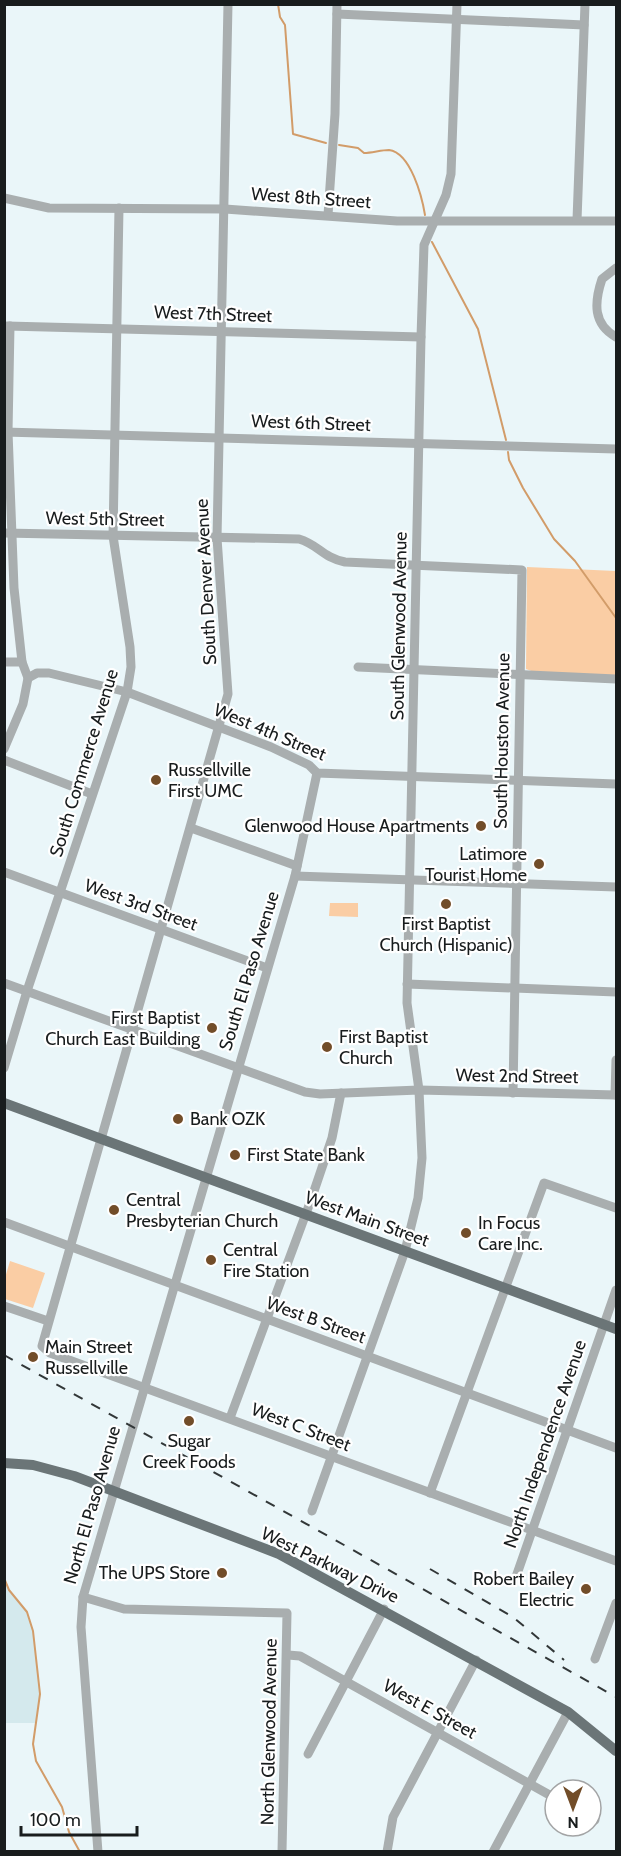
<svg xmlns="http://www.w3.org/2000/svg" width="621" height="1856" font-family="Cabin,sans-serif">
<rect width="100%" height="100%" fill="#eaf6f9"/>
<path fill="#d4e9ed" d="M4 1578 9 1590 27 1612 33 1631 40 1694 36 1723H5Z"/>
<g fill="#facda4">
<path d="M527 567 616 571V676L534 672 526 669Z"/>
<path d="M330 903H358V917L329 916Z"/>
<path d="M10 1261 45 1273 33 1308 5 1299V1278Z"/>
</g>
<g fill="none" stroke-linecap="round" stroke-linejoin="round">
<g stroke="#d29c69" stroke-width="2">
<path d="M278 4 280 17 285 25 293 134 326 143"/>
<path d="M339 145 358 148 364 153C372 153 381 150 389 150 411 153 422 197 425 215"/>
<path d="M432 242 478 329 506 440"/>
<path d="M508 452 509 460 523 488 554 539 575 561 616 618"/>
<path d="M4 1578 9 1590 27 1612 33 1631 40 1694 33 1744 36 1761 62 1807 69 1832 80 1852"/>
</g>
<g stroke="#a9aeaf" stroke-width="9">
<path d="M228 4 217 538 228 694 42 1346 50 1353 616 1561"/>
<path d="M337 14 584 25"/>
<path d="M4 198 49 208 225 209 397 221H616"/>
<path d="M328 215 335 114 337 4"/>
<path d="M577 220 585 4"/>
<path d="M616 268 602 279C594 303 593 324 616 337"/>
<path d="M7 326 421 337"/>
<path d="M4 432 616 449"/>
<path d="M4 533 299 539C319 545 322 557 345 562L522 570 513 1093"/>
<path d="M4 662H22"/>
<path d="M358 667 616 679"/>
<path d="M28 678 37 673H49L127 692 271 747 309 765 317 773 616 784"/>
<path d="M4 749 23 704 28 678 22 662 14 588 8 432 10 326"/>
<path d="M4 760 92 794"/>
<path d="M191 828 297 866"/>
<path d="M4 872 267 968"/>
<path d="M295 876 616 887"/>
<path d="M4 983 305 1092 320 1094 419 1090 616 1095"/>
<path d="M407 984 616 992"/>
<path d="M4 1068 27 991 127 692 131 667 130 647 113 536 119 208"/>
<path d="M615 1095 616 1060"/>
<path d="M4 1222 616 1448"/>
<path d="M4 1306 48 1321"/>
<path d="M230 1418 311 1200 332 1138 341 1093"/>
<path d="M430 1493 544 1183 616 1208"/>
<path d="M312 1511 405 1251 418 1198 422 1158 419 1090 407 1003 421 337 424 245 446 195 451 174 457 4"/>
<path d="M517 1574 616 1290"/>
<path d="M83 1597 124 1609 287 1613 282 1852"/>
<path d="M288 1655 300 1656 555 1798"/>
<path d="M595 1659 616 1603"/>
<path d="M308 1754 384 1609"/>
<path d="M591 1818 595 1820"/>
<path d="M98 1852 81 1627 83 1597 295 876 317 773"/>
<path d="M387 1852 393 1817 476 1660"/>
<path d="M493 1852 568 1712"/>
</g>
<g stroke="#6b7577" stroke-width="10">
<path d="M4 1103 616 1329"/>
<path d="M4 1463 33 1465 74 1476 279 1554 568 1712 616 1751"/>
</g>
<g stroke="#323738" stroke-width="2" stroke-dasharray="10 10" stroke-linecap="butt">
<path d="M4 1355 616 1697"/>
<path d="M430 1569 513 1617 564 1660"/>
</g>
</g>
<g fill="#724d29" stroke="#fff" stroke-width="2">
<circle cx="156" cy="780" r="6"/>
<circle cx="481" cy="826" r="6"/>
<circle cx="539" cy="864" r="6"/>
<circle cx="446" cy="904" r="6"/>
<circle cx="212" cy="1028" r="6"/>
<circle cx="327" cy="1047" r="6"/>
<circle cx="178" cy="1119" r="6"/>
<circle cx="235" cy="1155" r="6"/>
<circle cx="114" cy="1210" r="6"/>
<circle cx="466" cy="1233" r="6"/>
<circle cx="211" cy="1260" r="6"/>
<circle cx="33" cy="1357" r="6"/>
<circle cx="189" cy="1421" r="6"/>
<circle cx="222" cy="1573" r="6"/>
<circle cx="586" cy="1589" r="6"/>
</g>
<g text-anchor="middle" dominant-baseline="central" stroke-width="4.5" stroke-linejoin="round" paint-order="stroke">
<g font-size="18" fill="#181c1d" stroke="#fff">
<text transform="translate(311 198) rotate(4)">West 8th Street</text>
<text transform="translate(213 314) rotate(2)">West 7th Street</text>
<text transform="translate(311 423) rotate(2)">West 6th Street</text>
<text transform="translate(105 519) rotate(1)">West 5th Street</text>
<text transform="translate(206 582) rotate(-93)">South Denver Avenue</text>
<text transform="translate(399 626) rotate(-89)">South Glenwood Avenue</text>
<text transform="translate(270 732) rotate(23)">West 4th Street</text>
<text transform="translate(502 741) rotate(-89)">South Houston Avenue</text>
<text transform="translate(84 763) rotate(-73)">South Commerce Avenue</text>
<text transform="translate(141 905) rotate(20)">West 3rd Street</text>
<text transform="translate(249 971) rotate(-73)">South El Paso Avenue</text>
<text transform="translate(517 1076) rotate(1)">West 2nd Street</text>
<text transform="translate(367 1219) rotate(20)">West Main Street</text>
<text transform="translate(316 1320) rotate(20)">West B Street</text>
<text transform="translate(301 1427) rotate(21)">West C Street</text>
<text transform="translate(545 1444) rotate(-71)">North Independence Avenue</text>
<text transform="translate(92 1505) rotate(-74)">North El Paso Avenue</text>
<text transform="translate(330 1565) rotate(26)">West Parkway Drive</text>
<text transform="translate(430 1709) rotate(29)">West E Street</text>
<text transform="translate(269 1732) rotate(-89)">North Glenwood Avenue</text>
</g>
<g font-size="18" fill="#181c1d" stroke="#fff" text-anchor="start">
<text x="168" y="770">Russellville<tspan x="168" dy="21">First UMC</tspan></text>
<text x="469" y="826" text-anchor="end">Glenwood House Apartments</text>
<text x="527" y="854" text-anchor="end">Latimore<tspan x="527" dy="21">Tourist Home</tspan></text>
<text x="446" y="924" text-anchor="middle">First Baptist<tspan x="446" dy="21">Church (Hispanic)</tspan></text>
<text x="200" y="1018" text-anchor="end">First Baptist<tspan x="200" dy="21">Church East Building</tspan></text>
<text x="339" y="1037">First Baptist<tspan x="339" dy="21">Church</tspan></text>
<text x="190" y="1119">Bank OZK</text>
<text x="247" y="1155">First State Bank</text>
<text x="126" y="1200">Central<tspan x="126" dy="21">Presbyterian Church</tspan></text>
<text x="478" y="1223">In Focus<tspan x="478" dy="21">Care Inc.</tspan></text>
<text x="223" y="1250">Central<tspan x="223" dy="21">Fire Station</tspan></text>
<text x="45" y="1347">Main Street<tspan x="45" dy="21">Russellville</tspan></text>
<text x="189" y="1441" text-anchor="middle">Sugar<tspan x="189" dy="21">Creek Foods</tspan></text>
<text x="210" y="1573" text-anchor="end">The UPS Store</text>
<text x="574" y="1579" text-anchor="end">Robert Bailey<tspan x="574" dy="21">Electric</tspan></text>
</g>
</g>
<rect width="621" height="1856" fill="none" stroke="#181c1d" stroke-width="12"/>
<g transform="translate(573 1808) rotate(180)"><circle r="28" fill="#ffffff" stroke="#a3a4a5" stroke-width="1.5"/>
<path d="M0-4.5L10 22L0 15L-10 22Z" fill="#724d29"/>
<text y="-9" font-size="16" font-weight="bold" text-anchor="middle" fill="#181c1d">N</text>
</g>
<path d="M21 1826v9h116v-9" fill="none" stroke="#181c1d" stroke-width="3"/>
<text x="30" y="1826" font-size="18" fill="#181c1d" stroke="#ffffff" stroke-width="4.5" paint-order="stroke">100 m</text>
</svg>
